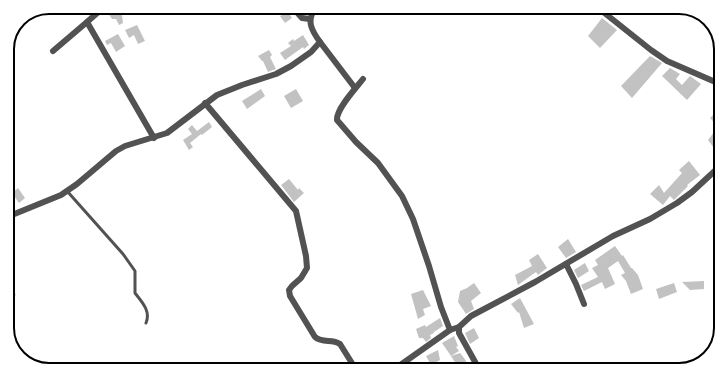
<svg xmlns="http://www.w3.org/2000/svg" width="728" height="377" font-family="Arial,sans-serif">
<rect width="100%" height="100%" fill="#fff"/>
<g fill="#c2c2c2">
<path d="M117 7 122 15 123 23 119 25 116 19H112L108 13Z"/>
<path d="M278 9H286L292 18 285 23 280 16 282 15Z"/>
<path d="M602 18 617 30 600 48 588 36Z"/>
<path d="M137 25 145 41 138 44 134 35 129 38 125 30Z"/>
<path d="M118 34 125 46 116 52 111 43 107 45 105 41Z"/>
<path d="M303 35 309 45 304 49 303 47 285 60 280 53 291 46 288 43 293 39 294 41Z"/>
<path d="M269 50 272 55 270 57 276 69 268 72 263 61H262L258 56Z"/>
<path d="M650 56 662 63 632 98 621 86Z"/>
<path d="M670 68 680 74 676 79 682 85 690 76 701 84 687 100 662 76Z"/>
<path d="M261 89 265 96 247 109 242 101Z"/>
<path d="M296 89 303 101 291 108 284 96Z"/>
<path d="M720 108V138L719 155 708 140 718 127 710 118Z"/>
<path d="M209 122 212 127 202 135 201 134 190 143 193 147 189 150 183 140 192 134 188 129 192 125 197 131Z"/>
<path d="M689 161 700 175 687 185 688 186 674 200 670 196 663 205 650 194 659 185 664 193 682 173 679 170Z"/>
<path d="M289 179 298 190 299 188 304 193 294 202 281 185Z"/>
<path d="M18 188 25 198 19 203 12 193Z"/>
<path d="M568 239 576 252 566 258 558 247Z"/>
<path d="M615 246 622 256 623 255 631 268H632L638 275 643 289 631 294 626 281 621 275 625 273 618 261 608 268 615 284 605 289 602 282 584 291 581 285 598 277 592 268 598 265 595 260Z"/>
<path d="M538 254 547 268 538 275 536 272 518 285 515 275 532 266 529 260Z"/>
<path d="M585 263 589 271 578 278 574 270Z"/>
<path d="M7 280 16 295 7 301Z"/>
<path d="M704 281V289L690 290 682 282Z"/>
<path d="M474 283 481 293 471 301 474 309 466 314 458 302 460 291 467 288Z"/>
<path d="M674 283 677 292 659 299 656 289Z"/>
<path d="M423 290 431 306 423 309 425 315 418 319 411 294Z"/>
<path d="M520 298 534 324 524 328 519 312 518 313 511 304Z"/>
<path d="M440 318 443 326 434 332 433 329 434 333 430 335 431 338 426 342 423 338H419L416 329 425 325 426 327Z"/>
<path d="M474 328 479 338 470 344 465 333Z"/>
<path d="M454 336 458 346 456 347 459 351 451 356 442 343Z"/>
<path d="M438 350 440 360 431 365 426 356Z"/>
<path d="M460 353 464 358 471 369 456 368 454 365 456 364 451 356Z"/>
</g>
<g fill="none" stroke-linecap="round" stroke-linejoin="round">
<path stroke="#525252" stroke-width="3" d="M67 191 123 254 135 271V293C142 302 151 311 146 323"/>
<g stroke="#525252" stroke-width="6">
<path d="M104 7 87 22 154 138"/>
<path d="M294 9 302 18 310 19"/>
<path d="M602 11 651 50 667 61 720 84"/>
<path d="M320 42 355 88"/>
<path d="M53 51 87 22"/>
<path d="M363 79C356 88 336 109 337 120L356 142 378 163 402 196 413 219 429 266 441 307 450 330 459 327"/>
<path d="M205 103 296 211 306 256 307 268 301 278 292 286 289 290 290 296 315 337C323 344 332 338 340 344L355 368"/>
<path d="M7 217 61 195 77 184 116 151 125 146 167 133 217 95 242 85 276 74 291 66 311 52 320 42C312 31 306 21 315 9"/>
<path d="M566 264 576 284 584 304"/>
<path d="M396 368 450 330"/>
<path d="M479 369 459 333V327L471 316 535 282 613 236 650 219 677 203 692 192 719 167"/>
</g>
</g>
<path d="M0 0H728V377H0ZM49 14H679A35 35 0 0 1 714 49V328A35 35 0 0 1 679 363H49A35 35 0 0 1 14 328V49A35 35 0 0 1 49 14Z" fill="#fff" fill-rule="evenodd"/>
<path fill="none" stroke="#000" stroke-width="2" d="M49 14H679A35 35 0 0 1 714 49V328A35 35 0 0 1 679 363H49A35 35 0 0 1 14 328V49A35 35 0 0 1 49 14Z"/>
</svg>
